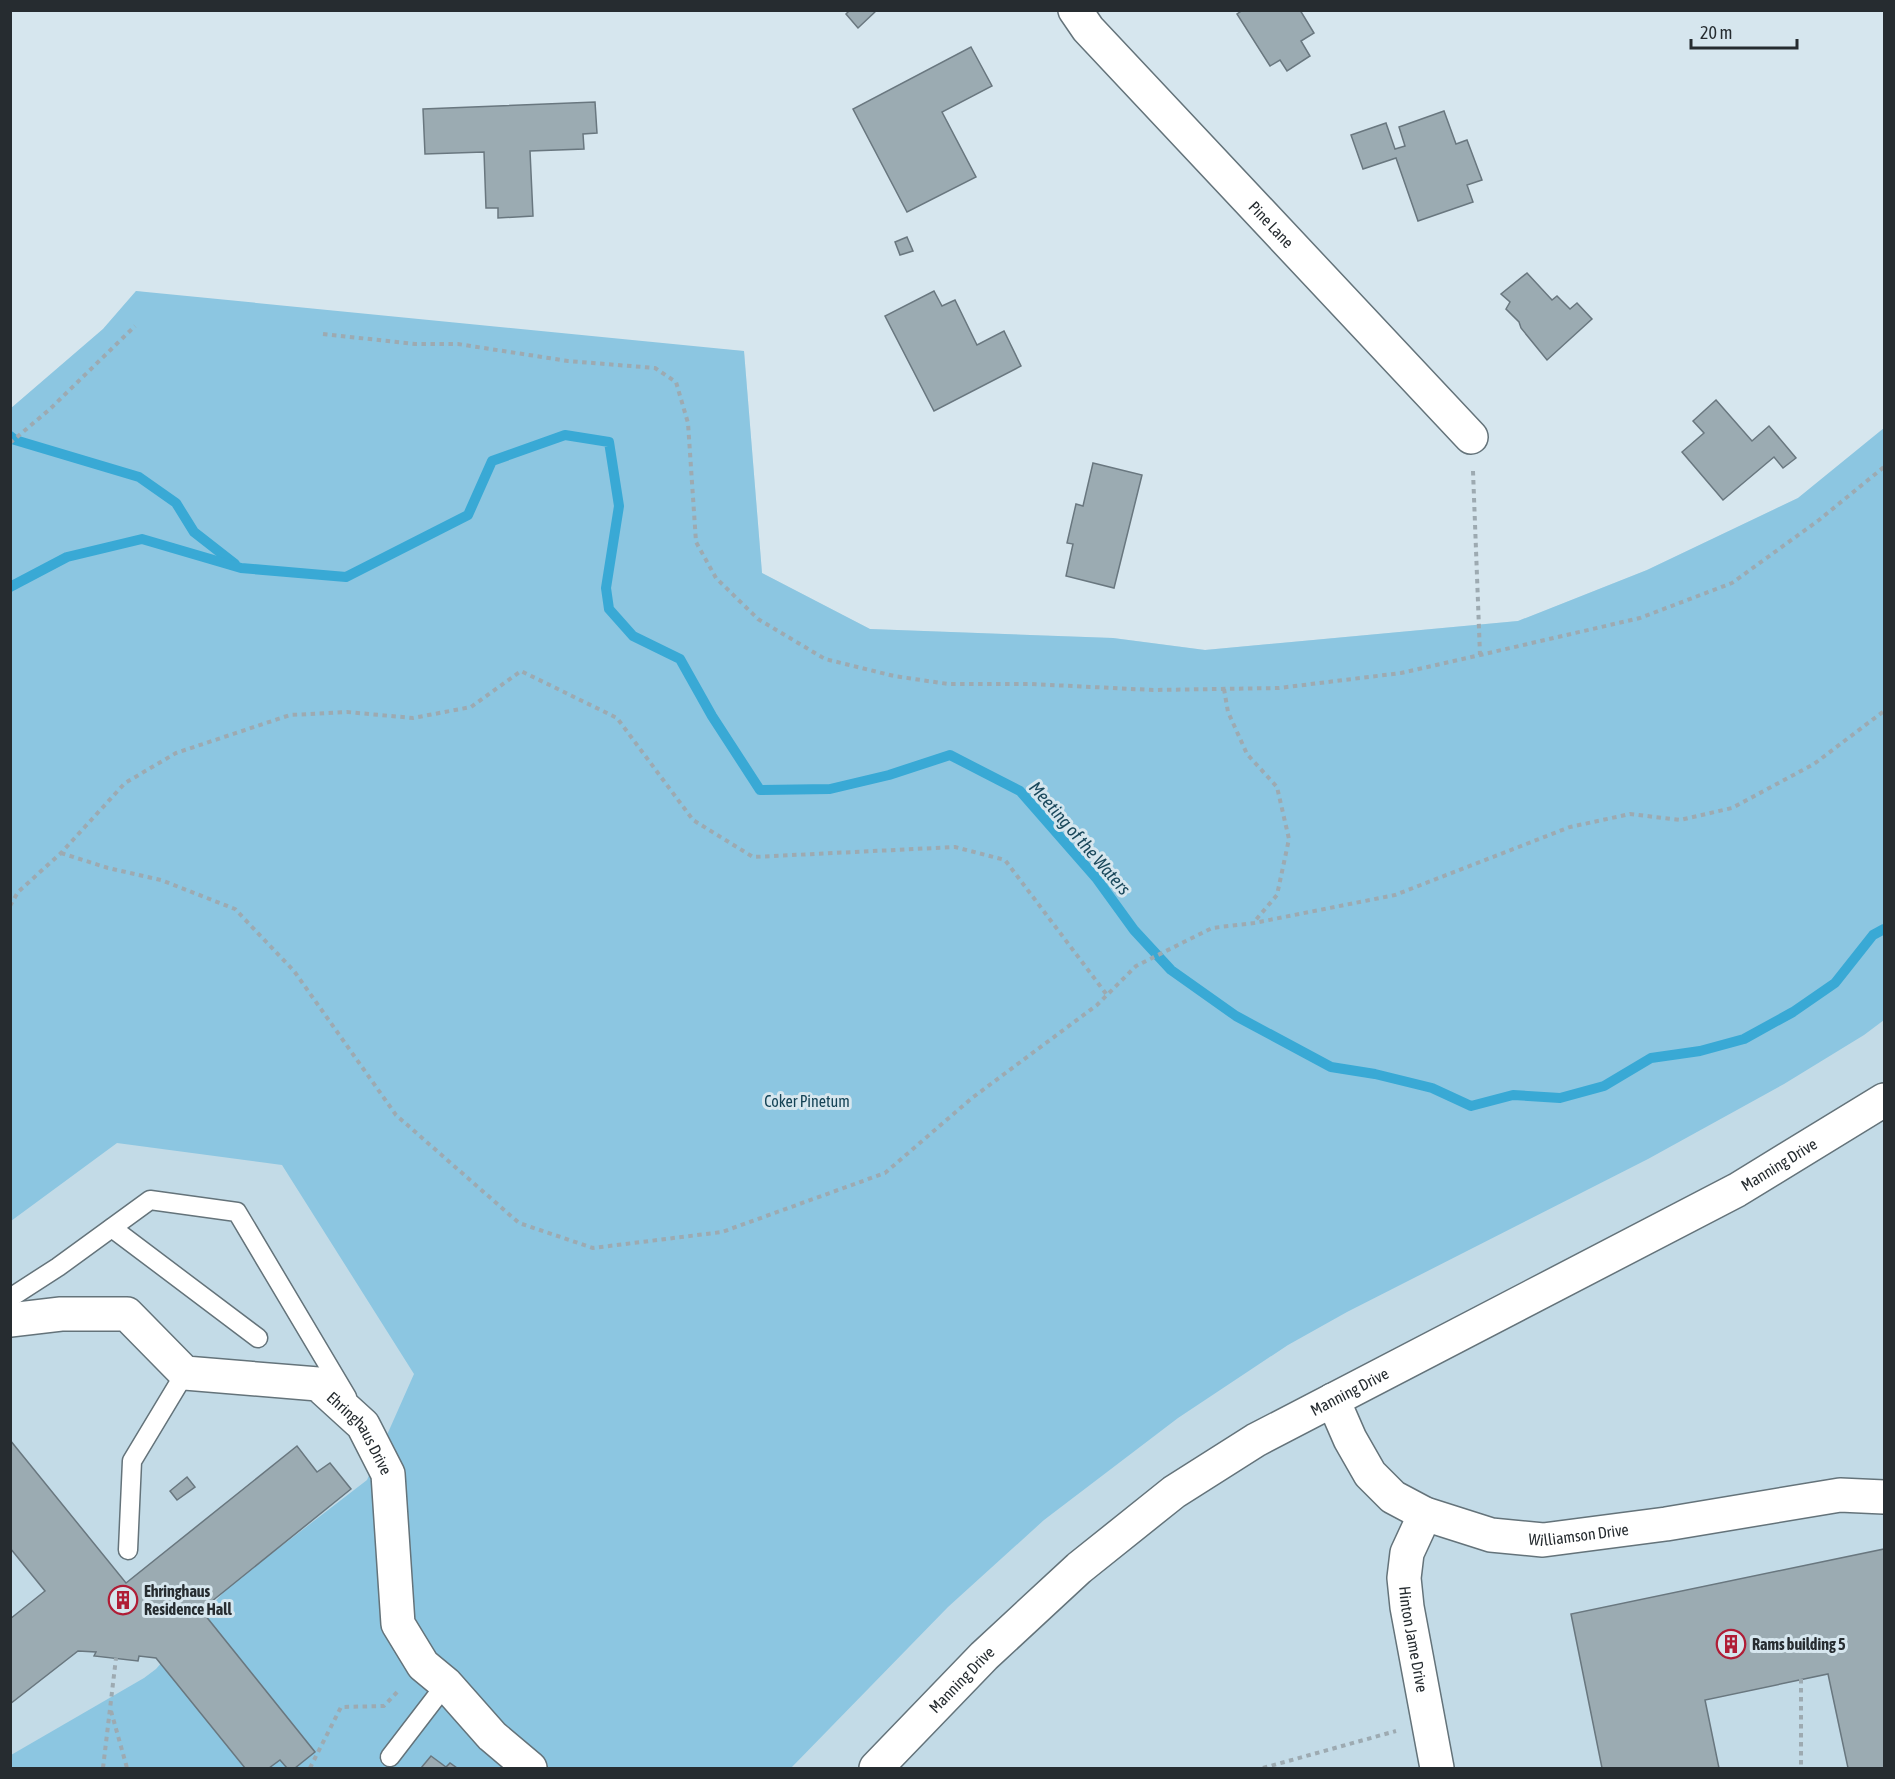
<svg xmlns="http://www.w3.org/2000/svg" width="1895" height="1779" font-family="'Asap Condensed',sans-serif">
<rect width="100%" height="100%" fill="#d6e6ee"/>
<path fill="#c3dbe7" d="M136 291 337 321 744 351 762 573 870 629 1113 638 1205 650 1518 621 1647 570 1798 498 1884 428V1768H11L10 409 103 329Z"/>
<path fill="#8cc6e1" d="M136 291 744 351 762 573 870 629 1113 638 1205 650 1518 621 1647 570 1798 498 1884 428V1020L1864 1035 1784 1084 1648 1159 1347 1312 1288 1345 1178 1418 1044 1520 948 1607 791 1768H11V1755L144 1678 156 1669 227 1588 367 1480 414 1374 282 1165 117 1143 11 1221 10 409 103 329Z"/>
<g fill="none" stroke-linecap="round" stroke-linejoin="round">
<g stroke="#39a9d5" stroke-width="10">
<path d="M10 436 15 440 139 477 176 503 194 532 235 564"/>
<path d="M10 587 67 557 142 539 241 568 346 577 468 515 492 461 565 435 609 442 619 506 606 588 609 609 633 636 680 659 712 716 760 790 830 789 889 775 950 755 1020 791 1097 879 1134 930 1171 970 1236 1016 1331 1067 1375 1074 1432 1088 1471 1106 1513 1095 1560 1098 1604 1086 1651 1058 1700 1051 1744 1039 1793 1012 1835 983 1873 935 1884 929"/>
</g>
</g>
<g fill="#9babb2" stroke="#69777f" stroke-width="1.5">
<path d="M850 10H877L858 28 846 14Z"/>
<path d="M1243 10H1300L1314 33 1301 41 1310 56 1287 71 1280 60 1270 66 1237 14Z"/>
<path d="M971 47 992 86 942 112 976 177 907 212 853 109Z"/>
<path d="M595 102 597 133 583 134 584 149 530 151 533 216 498 218V208H486L484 152 425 154 423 109Z"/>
<path d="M1444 111 1456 144 1467 140 1482 180 1467 185 1473 202 1418 221 1396 158 1363 169 1351 135 1386 123 1395 149 1405 146 1399 127Z"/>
<path d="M907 237 913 251 900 255 895 242Z"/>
<path d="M1527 273 1552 300 1557 296 1570 309 1577 303 1592 319 1547 360 1521 328 1519 322 1506 309 1510 302 1501 294Z"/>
<path d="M934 291 942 306 955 300 977 345 1004 331 1021 366 934 411 885 316Z"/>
<path d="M1716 400 1752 441 1769 426 1796 458 1783 468 1774 457 1723 500 1682 452 1704 433 1693 421Z"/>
<path d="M1093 463 1142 475 1114 588 1066 576 1073 544 1067 543 1076 504 1083 506Z"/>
<path d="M10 1440 126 1583 297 1446 317 1472 330 1463 351 1489 201 1610 315 1752 295 1768H287L280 1760 269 1768H245L156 1658 139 1656 138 1661 94 1656 96 1652 78 1651 10 1704V1619L45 1591 10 1548Z"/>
<path d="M187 1477 195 1487 177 1500 170 1491Z"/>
<path d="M1884 1549V1768H1848L1828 1674 1705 1700 1719 1768H1602L1571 1614Z"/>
<path d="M431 1756 446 1767 450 1763 457 1768H421Z"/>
</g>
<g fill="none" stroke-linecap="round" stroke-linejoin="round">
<g stroke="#64737a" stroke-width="21">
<g id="service">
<path d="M112 1228 258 1338"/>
<path d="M10 1298 58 1267 150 1200 237 1212 347 1397"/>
<path d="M128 1550 132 1461 185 1373"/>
<path d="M390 1757 446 1684"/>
</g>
</g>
<g stroke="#64737a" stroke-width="36">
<g id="minor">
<path id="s1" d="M1075 10 1088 29 1471 437"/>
<path id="s2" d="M10 1320 61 1314H127L185 1373 318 1384 363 1425 388 1474 398 1624 423 1665 446 1684 492 1736 530 1768"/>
<path id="s3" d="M1333 1400 1350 1439 1370 1474 1393 1497 1425 1514 1491 1535 1543 1540 1666 1524 1840 1495 1884 1497"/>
<path id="s4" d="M1425 1514 1407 1553 1404 1578 1407 1607 1437 1768"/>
</g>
</g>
<g stroke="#64737a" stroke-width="36">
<g id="tertiary">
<path id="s5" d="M876 1768 984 1656 1079 1568 1174 1492 1256 1440 1737 1190 1884 1100"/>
</g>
</g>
<g stroke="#9daab1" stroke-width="4" stroke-dasharray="4.5 4.5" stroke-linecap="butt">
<path d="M323 334 415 344H458L568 361 655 368 676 382 688 423 696 542 716 578 758 619 825 659 894 676 948 684H1031L1153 690 1279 688 1401 673 1480 655 1640 618 1732 583 1819 520 1884 467"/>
<path d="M10 443 50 409 135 326"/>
<path d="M1473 471 1480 655"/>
<path d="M1224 689 1228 712 1247 754 1277 787 1289 839 1277 895 1254 922"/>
<path d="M61 853 108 868 161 880 235 909 294 971 396 1115 519 1223 593 1248 722 1232 885 1173 972 1098 1097 1005 1136 966 1212 928 1254 923 1395 895 1570 827 1630 814 1680 820 1732 808 1814 764 1884 711"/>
<path d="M10 906 18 892 61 853 125 783 176 753 290 715 347 712 413 718 471 707 521 671 617 718 693 820 753 857 955 847 1005 860 1107 995"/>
<path d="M1801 1679V1768"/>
<path d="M111 1711 127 1768"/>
<path d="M103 1768 116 1658"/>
<path d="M310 1768 341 1707 384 1706 399 1690"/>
<path d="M1263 1768 1396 1731"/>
</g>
<use href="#service" stroke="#fff" stroke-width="18"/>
<use href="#minor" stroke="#fff" stroke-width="33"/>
<use href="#tertiary" stroke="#fff" stroke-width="33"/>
</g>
<defs>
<g id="building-ring" transform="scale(1.5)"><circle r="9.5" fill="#d6e6ee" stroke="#b01d36" stroke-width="1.5"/><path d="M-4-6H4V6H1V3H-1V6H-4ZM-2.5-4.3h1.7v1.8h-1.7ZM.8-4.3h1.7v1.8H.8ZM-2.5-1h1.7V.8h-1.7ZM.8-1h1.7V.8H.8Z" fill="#b01d36"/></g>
</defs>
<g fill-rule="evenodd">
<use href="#building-ring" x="123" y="1600"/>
<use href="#building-ring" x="1731" y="1644"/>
</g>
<g text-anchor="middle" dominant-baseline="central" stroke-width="6" stroke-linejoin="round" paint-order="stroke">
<g font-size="16" fill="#262c30" stroke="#d6e6ee">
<text stroke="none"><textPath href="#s1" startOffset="291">Pine Lane</textPath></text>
<text stroke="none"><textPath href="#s5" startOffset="1095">Manning Drive</textPath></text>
<text stroke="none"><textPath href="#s5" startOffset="609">Manning Drive</textPath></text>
<text stroke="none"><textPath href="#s2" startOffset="399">Ehringhaus Drive</textPath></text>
<text stroke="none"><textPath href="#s3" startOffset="309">Williamson Drive</textPath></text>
<text stroke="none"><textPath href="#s4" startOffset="130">Hinton Jame Drive</textPath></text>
<text stroke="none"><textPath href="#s5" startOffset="123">Manning Drive</textPath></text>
</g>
<g font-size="16" fill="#154356" stroke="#d6e6ee">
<text x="807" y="1101">Coker Pinetum</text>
</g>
<g font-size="16" font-weight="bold" fill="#262c30" stroke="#d6e6ee" text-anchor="start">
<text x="144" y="1591">Ehringhaus<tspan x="144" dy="18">Residence Hall</tspan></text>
<text x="1752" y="1644">Rams building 5</text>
</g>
<g font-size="18" font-style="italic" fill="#1a485b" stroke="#d6e6ee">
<text transform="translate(1080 838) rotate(49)">Meeting of the Waters</text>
</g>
</g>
<rect width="1895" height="1779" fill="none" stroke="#262c30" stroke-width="24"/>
<path d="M1691 39v9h106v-9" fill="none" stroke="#262c30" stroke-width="3"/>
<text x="1700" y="39" font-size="18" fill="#262c30" stroke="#d6e6ee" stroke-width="4.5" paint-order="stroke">20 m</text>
</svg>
